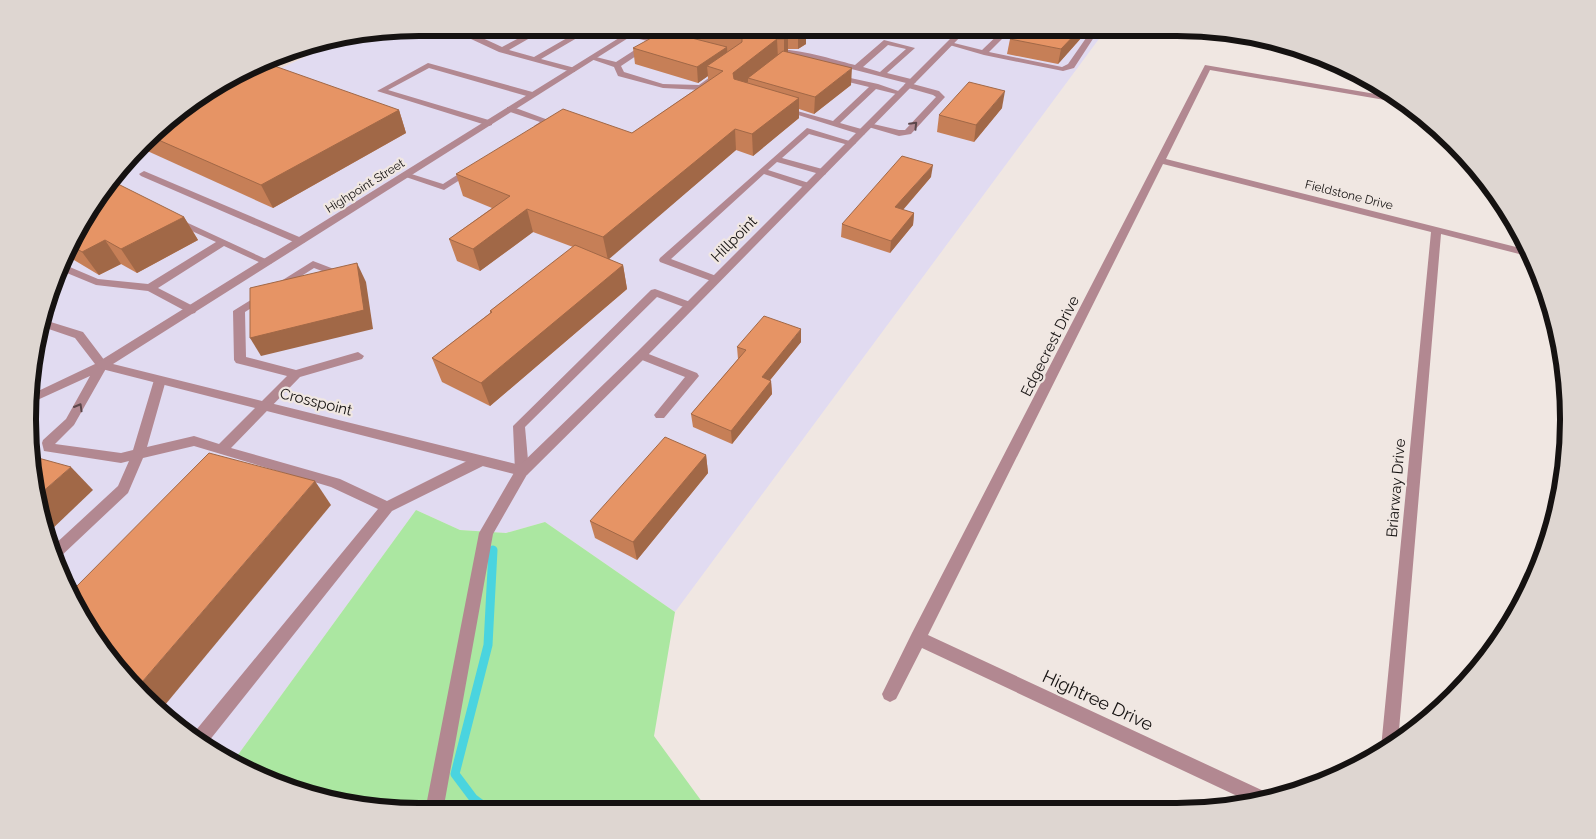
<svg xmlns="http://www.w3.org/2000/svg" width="1596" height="839" font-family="Raleway,sans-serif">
<rect width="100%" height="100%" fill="#f0e7e2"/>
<path fill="#ebdad1" d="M341 40 170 120 181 109 293 48Z"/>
<path fill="#e1dbf1" d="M420 28H1107L675 612 545 522 506 533 460 530 416 510 232 763 181 731 125 678 57 570 28 445 41 318 93 202 170 120 341 40Z"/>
<path fill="#abe7a1" d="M416 510 460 530 506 533 545 522 675 612 654 736 708 810 394 811 318 798 246 771 232 763Z"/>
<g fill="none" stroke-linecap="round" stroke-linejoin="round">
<path stroke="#4ad4df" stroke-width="9" d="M489 810 473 798 455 774 488 645 493 550"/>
<g fill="#b28891" fill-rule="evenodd">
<path d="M436 28C458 25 482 38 502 47L538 28 573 35 585 28H594L541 59 575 68V72H572L499 52 471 39ZM542 31 567 38 534 57 509 50Z"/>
<path d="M1005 28H1013L989 52 1062 67 1068 64 1093 28H1100L1074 68 1063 71 984 55 946 44 950 42 982 50Z"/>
<path d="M627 32H633L668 43 664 45 627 36Z"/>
<path d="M884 40 915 48 887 73 915 80 916 82 913 84 939 91 945 97 911 134 899 136 865 126 869 123 899 130H905L936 97 933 95 905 87 904 85 906 83 793 54H772L768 52C782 43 838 61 855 65ZM888 45 906 49 880 72 863 67Z"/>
<path d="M644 44 651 46 621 66 624 72 663 84 699 85 710 77 717 79 701 90 663 88 618 76 614 67 588 58 592 56 616 62Z"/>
<path d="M428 63 536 93 537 95 530 97 429 68 388 90 492 121V125L489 126 377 91Z"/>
<path d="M832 74 878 84 904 93 900 95 876 89 840 123 865 130V134L862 135 779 109 783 107 833 121 869 87 832 78Z"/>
<path d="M507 107H513L551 121 540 130H534V126L540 122 507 111Z"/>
<path d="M807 128 856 143 852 146 809 134 782 158 826 170V174L823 175 777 162 768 170 812 184V188H806L764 174 671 259 719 277 720 279 719 281H711L660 262 659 260 660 258Z"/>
<path d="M471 166 474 167V171L444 190 400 175 405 172 443 184Z"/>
<path d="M144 171 304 239 305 241 304 243H296L141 176 139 174Z"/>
<path d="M175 217 272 262 271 264H263L224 246 158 288 195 307 197 310 195 313 191 314 148 291 96 285 62 271 65 265 98 279 148 284 216 242 172 222V218Z"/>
<path d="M313 261 347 274 348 276 343 279 314 268 245 312 246 357 296 370 358 352 364 356 362 359 300 377 231 448 340 479 387 501 475 457H485L487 461 485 465 392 511 205 746 191 737 192 735 378 509 331 487 194 446 143 458 128 493 59 558 55 560 52 547 118 486 129 461 121 463 44 451 42 443 43 440 66 419 90 376 33 402 34 393 95 364 75 338 40 326 41 319 83 332 108 365 74 425 55 444 121 453 133 450 154 380 160 376 166 380 147 447 194 436 219 444 287 376 236 363 234 360 233 311Z"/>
<path d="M655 289 693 303 694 305 689 309 657 297 525 427 529 471 493 534 443 811H425L479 533 515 471 513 426 651 290Z"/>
<path d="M641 351 697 373 699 376 664 418H656L654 415 685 377 637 358 635 355Z"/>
</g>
<g fill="#b28891" fill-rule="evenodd">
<path d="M635 28H644L113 364 520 465 637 352 961 28H969L645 358 527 475 522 476 98 368 96 365 98 362Z"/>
<path d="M1205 65 1399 98 1408 104 1210 70 1166 159 1528 250 1531 257 1441 234 1398 742 1382 752 1381 748 1431 232 1163 164 928 635 1268 793 1270 797 1250 802 922 648 896 699 890 702 884 699 882 694 912 633Z"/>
</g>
</g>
<g fill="#c67f57">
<path d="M673 28H814L806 33V44L798 49H788V52L851 85 814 114 799 109V118L753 156 736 150 608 259 623 265 627 289 490 406 442 382 432 358 490 313V311L573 247 533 232 480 271 457 261 449 239 492 208 463 196 456 174 632 133 708 81V76L698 83 635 64 633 48 674 33Z"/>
<path d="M910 28H925L922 31Z"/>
<path d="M1021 28H1090L1058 64 1007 54 1010 39Z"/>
<path d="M1002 108 974 142 937 132 939 115Z"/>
<path d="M181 109 399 110 406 133 273 208 143 149Z"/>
<path d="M931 177 903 210 914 213 913 225 890 253 841 237 842 224Z"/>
<path d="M93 202 184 217 198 240 137 273 121 264 99 275 69 257Z"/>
<path d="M801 342 770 380 771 381 772 394 732 444 693 427 691 414 738 359 737 347Z"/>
<path d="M706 455 708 473 637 560 595 538 590 521Z"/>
</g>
<g fill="#a16847">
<path d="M795 28H814L806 33V44L798 49V29Z"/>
<path d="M1081 28H1090L1058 64 1061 49Z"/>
<path d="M788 36V56L784 59V39Z"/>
<path d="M777 39 778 59 748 78V82L734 94 733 73Z"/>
<path d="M727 47 728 63 707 66 708 76 698 83 697 67Z"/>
<path d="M852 68 851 85 814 114 815 97Z"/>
<path d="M1005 91 1002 108 974 142 976 125Z"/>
<path d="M799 98V118L753 156 752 134Z"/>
<path d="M399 110 406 133 273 208 261 185Z"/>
<path d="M735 129 736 150 608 260 603 237Z"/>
<path d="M933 165 931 177 894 220 895 207Z"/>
<path d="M527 209 533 232 480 271 473 249Z"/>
<path d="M914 213 913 225 890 253 891 241Z"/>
<path d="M184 217 198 240 137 273 121 249Z"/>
<path d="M105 240 121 264 99 275 82 252Z"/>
<path d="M357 263 366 282 373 329 261 356 250 338Z"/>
<path d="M623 265 627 289 490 406 481 383Z"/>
<path d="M801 329V342L762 390V377Z"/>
<path d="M771 381 772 394 732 444 731 431Z"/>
<path d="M706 455 708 473 637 560 633 542Z"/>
<path d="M71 467 93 490 49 532 40 494Z"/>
<path d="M315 481 331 505 160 711 136 689Z"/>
</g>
<g fill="#e69465" stroke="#a16847">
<path d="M698 28H739L776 37 788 36 784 39H777L733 73 734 79 799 98 752 134 735 129 603 237 527 209 473 249 449 239 510 196 456 174 563 109 632 133 723 71 707 66 742 42V38Z"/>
<path d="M774 28H799L798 29Z"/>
<path d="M1021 28H1081L1061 49 1010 39Z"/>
<path d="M664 31 727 47 697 67 633 48Z"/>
<path d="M783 51 852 68 815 97 748 78Z"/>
<path d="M266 63 399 110 261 185 154 138 181 109Z"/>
<path d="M969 82 1005 91 976 125 939 115Z"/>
<path d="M902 156 933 165 895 207 914 213 891 241 842 224Z"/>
<path d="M118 184 184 217 121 249 105 240 82 252 73 246 93 202 103 192Z"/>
<path d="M575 245 623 265 481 383 432 358 492 312 490 311Z"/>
<path d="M357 263 364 310 250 338V288Z"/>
<path d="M764 316 801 329 762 377 771 381 731 431 691 414 746 350 737 347Z"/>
<path d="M665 437 706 455 633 542 590 521Z"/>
<path d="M209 453 315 481 136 689 125 678 71 592Z"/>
<path d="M31 456 71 467 40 494Z"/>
</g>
<defs><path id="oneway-chevron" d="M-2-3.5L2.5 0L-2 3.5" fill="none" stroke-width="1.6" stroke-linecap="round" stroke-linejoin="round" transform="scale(1.25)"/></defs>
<g stroke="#5c474b">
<use href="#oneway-chevron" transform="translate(914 125) rotate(-46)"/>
<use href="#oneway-chevron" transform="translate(79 407) rotate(-60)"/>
</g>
<g text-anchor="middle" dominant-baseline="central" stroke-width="4.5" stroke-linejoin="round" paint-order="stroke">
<g font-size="12" fill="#151211" stroke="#f0e7e2">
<text transform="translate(365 186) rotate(-32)">Highpoint Street</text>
<text transform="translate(1349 195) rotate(14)">Fieldstone Drive</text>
</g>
<g font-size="15" fill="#151211" stroke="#f0e7e2">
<text transform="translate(734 239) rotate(-45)">Hillpoint</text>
<text transform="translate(1050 346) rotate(-63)">Edgecrest Drive</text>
<text transform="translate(316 402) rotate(14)">Crosspoint</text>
<text transform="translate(1396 488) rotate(-85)">Briarway Drive</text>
</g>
<g font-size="18" fill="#151211" stroke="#f0e7e2">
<text transform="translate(1098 700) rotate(25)">Hightree Drive</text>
</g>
</g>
<path d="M0 0H1596V839H0ZM419 36H1177A383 383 0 0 1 1560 419V420A383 383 0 0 1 1177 803H419A383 383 0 0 1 36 420V419A383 383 0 0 1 419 36Z" fill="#ded6d1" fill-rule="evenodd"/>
<path fill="none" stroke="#151211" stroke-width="6" d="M419 36H1177A383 383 0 0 1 1560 419V420A383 383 0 0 1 1177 803H419A383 383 0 0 1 36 420V419A383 383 0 0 1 419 36Z"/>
</svg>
